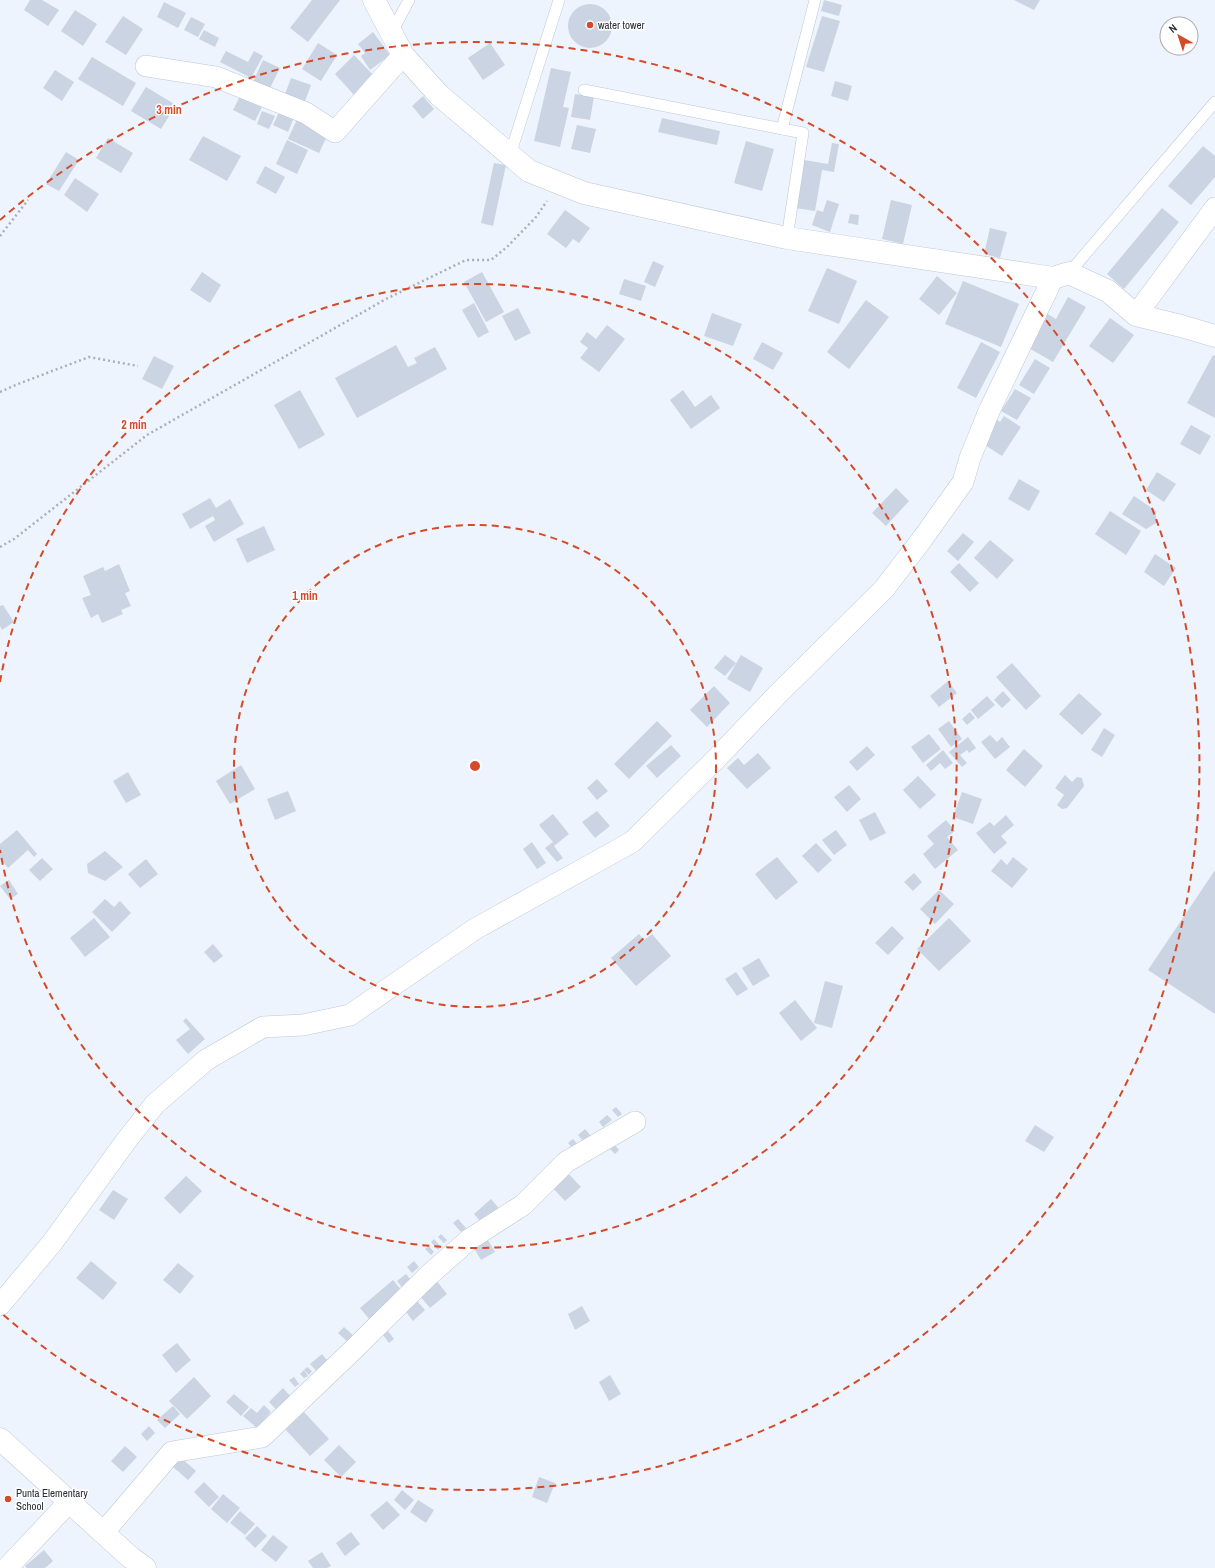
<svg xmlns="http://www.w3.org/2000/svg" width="1215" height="1568" font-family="'Archivo Narrow',sans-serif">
<rect width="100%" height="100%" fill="#eef4fd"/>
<g fill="#cbd4e3">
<path d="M30 0H42L59 10 48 26 24 10Z"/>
<path d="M312 0H340L308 42 290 28Z"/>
<path d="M824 0 842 5 839 16 821 11Z"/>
<path d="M1014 0H1040L1034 10Z"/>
<path d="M164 2 186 13 178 28 157 17Z"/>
<circle cx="590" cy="26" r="22"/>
<path d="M75 10 97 24 83 46 61 31Z"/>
<path d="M123 16 143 29 126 55 105 42Z"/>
<path d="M822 16 840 21 824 72 806 67Z"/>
<path d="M191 17 205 24 198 37 184 30Z"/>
<path d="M204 30 219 38 215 47 199 39Z"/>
<path d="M373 32 390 55 370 70 361 56 365 53 358 44Z"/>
<path d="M318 43 337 55 321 81 302 69Z"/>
<path d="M490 43 505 65 483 80 468 58Z"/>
<path d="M226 51 248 62 254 51 263 56 251 78 220 62Z"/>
<path d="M354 55 375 77 355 96 335 74Z"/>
<path d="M92 57 136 83 123 106 78 79Z"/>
<path d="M263 60 280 68 269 90 253 82Z"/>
<path d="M551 68 571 72 563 107 569 108 560 147 534 141Z"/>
<path d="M55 70 74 82 62 101 43 88Z"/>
<path d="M291 78 311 85 304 104 284 97Z"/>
<path d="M835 81 852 86 848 101 831 96Z"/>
<path d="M146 87 176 105 161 129 131 111Z"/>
<path d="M242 92 264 103 255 121 233 110Z"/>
<path d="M575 94 594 97 590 120 571 117Z"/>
<path d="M423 96 434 109 423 119 412 106Z"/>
<path d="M281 108 295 115 288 132 273 125Z"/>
<path d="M262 111 275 116 269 129 257 124Z"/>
<path d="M298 117 329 132 319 153 288 139Z"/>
<path d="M662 118 720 131 717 145 658 132Z"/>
<path d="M577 125 596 129 590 153 571 149Z"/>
<path d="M203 136 241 156 227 181 189 160Z"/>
<path d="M108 138 133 153 121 173 96 158Z"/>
<path d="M287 140 308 150 297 174 276 164Z"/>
<path d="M746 141 774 149 762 191 734 183Z"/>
<path d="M832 143 839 144 834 172 822 170 815 211 795 208 804 160 828 164Z"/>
<path d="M1203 146 1215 156V177L1191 205 1168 186Z"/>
<path d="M66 152 79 160 59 191 46 184Z"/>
<path d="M494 163 506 165 493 226 481 223Z"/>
<path d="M265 166 285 177 276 194 256 183Z"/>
<path d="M75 178 99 194 87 212 64 195Z"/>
<path d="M827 200 839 204 830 232 812 225 817 210 823 212Z"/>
<path d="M891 200 912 205 903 244 882 239Z"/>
<path d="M1162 208 1179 222 1124 289 1107 274Z"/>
<path d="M565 210 590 228 579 243 573 239 566 248 547 234Z"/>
<path d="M850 214 859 215 858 225 848 223Z"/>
<path d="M990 228 1007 232 1000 258 984 254Z"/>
<path d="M653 261 664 266 655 287 644 282Z"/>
<path d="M827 268 857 281 839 324 808 311Z"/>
<path d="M202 272 221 285 210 303 190 290Z"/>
<path d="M482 272 504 312 486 322 464 282Z"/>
<path d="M937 276 957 293 939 315 919 299Z"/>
<path d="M624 279 646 286 641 301 619 294Z"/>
<path d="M963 281 1019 304 1001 347 945 324Z"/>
<path d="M1068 297 1086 307 1053 362 1027 347 1046 313 1056 319Z"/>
<path d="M866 300 889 317 849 369 827 352Z"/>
<path d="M474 303 489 332 478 338 462 310Z"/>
<path d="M518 308 531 333 515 341 502 316Z"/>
<path d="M712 313 742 324 733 346 704 336Z"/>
<path d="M1110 318 1134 335 1113 363 1089 346Z"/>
<path d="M607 325 625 339 599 372 580 358 588 348 580 342 587 332 596 339Z"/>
<path d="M762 342 783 353 773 370 753 359Z"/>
<path d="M981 342 1000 352 976 398 957 388Z"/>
<path d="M396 345 408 367 417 363 414 358 435 347 447 369 357 418 335 378Z"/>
<path d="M1213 355 1215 356V418L1187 403Z"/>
<path d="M154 356 174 366 162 389 142 379Z"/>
<path d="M1035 359 1050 368 1034 394 1019 385Z"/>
<path d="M1015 389 1031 398 1017 420 1001 411Z"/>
<path d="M300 390 325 435 299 449 274 405Z"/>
<path d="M683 390 695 407 711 395 720 408 691 429 670 400Z"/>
<path d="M1004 416 1021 427 1002 456 977 440 993 417 1000 422Z"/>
<path d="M1191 425 1211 436 1200 455 1180 444Z"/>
<path d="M1157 472 1176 484 1164 502 1146 490Z"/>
<path d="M1019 479 1040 491 1029 511 1008 499Z"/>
<path d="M896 488 909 501 886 526 872 513Z"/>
<path d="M1134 496 1156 511V523L1146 529 1122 514Z"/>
<path d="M210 498 216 508 230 499 244 524 214 542 205 526 215 520 213 516 190 529 182 514Z"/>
<path d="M1110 511 1141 531 1126 555 1095 534Z"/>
<path d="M264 526 275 550 247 563 236 539Z"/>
<path d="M963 533 974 542 958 561 947 551Z"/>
<path d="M990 540 1014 560 997 579 974 558Z"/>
<path d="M1155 554 1176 568 1164 586 1144 572Z"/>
<path d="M959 563 979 583 970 592 950 572Z"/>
<path d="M119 564 130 591 125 593 131 606 121 610 123 614 102 623 98 614 91 618 82 598 91 595 83 576 103 567 105 571Z"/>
<path d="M3 605 14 622 2 630 0 626V606Z"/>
<path d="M725 655 736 663 725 676 714 668Z"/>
<path d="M741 655 763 668 750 692 727 679Z"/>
<path d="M1012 663 1041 696 1026 710 996 677Z"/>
<path d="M948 681 957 693 939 707 930 696Z"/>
<path d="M714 686 730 703 707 727 690 710Z"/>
<path d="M1003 691 1011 700 1002 708 994 700Z"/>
<path d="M1079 693 1102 714 1082 735 1059 714Z"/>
<path d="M987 696 995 705 978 719 971 710Z"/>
<path d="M970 712 975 718 967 725 962 719Z"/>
<path d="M657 721 672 736 629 779 614 764Z"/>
<path d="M949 721 962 739 951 747 938 729Z"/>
<path d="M1104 728 1115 735 1102 757 1091 750Z"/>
<path d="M929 734 941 749 923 763 911 747Z"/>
<path d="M990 735 997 742 1002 737 1010 747 995 759 981 742Z"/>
<path d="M968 737 976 748 969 753 967 750 960 755 967 763 962 767 949 752Z"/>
<path d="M671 745 681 756 657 778 646 766Z"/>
<path d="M867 746 875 755 857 771 849 762Z"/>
<path d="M1024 749 1043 766 1025 787 1006 770Z"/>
<path d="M943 750 953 763 945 769 940 763 931 771 926 765Z"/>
<path d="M758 753 771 768 747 789 727 768 738 758 744 765Z"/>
<path d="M241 765 255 789 230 804 216 781Z"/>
<path d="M128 772 141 795 126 803 113 781Z"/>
<path d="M1065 775 1072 782 1077 777 1082 778 1084 786 1067 808 1062 809 1057 805 1064 795 1055 788Z"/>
<path d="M918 776 936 795 920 809 903 790Z"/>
<path d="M597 779 608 791 597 800 587 788Z"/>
<path d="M849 785 861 799 847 812 834 797Z"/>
<path d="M288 791 296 811 275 820 267 799Z"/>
<path d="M962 792 982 799 973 824 953 817Z"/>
<path d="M597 811 610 826 595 838 582 822Z"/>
<path d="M875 812 886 833 870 841 859 820Z"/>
<path d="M553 814 569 834 554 846 563 858 557 862 545 848 553 842 539 825Z"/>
<path d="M1006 815 1014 825 1001 836 1007 843 994 854 976 833 990 822 994 826Z"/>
<path d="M946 820 955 831 947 837 958 850 935 869 923 854 934 844 927 836Z"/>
<path d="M17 830 37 854 34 857 28 850 8 868 0 858V844Z"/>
<path d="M836 830 847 845 834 855 822 840Z"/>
<path d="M532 842 546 863 537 869 523 849Z"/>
<path d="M816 843 832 860 818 873 802 856Z"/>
<path d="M105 851 123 867 105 881 88 873 87 864Z"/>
<path d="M777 857 798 882 776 900 755 874Z"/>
<path d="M1013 857 1028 869 1012 888 991 871 1001 859 1007 865Z"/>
<path d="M42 858 53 869 40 881 29 870Z"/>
<path d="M146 859 158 874 140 888 128 874Z"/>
<path d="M1215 870V1014L1148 970Z"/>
<path d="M914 873 922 882 913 891 904 882Z"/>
<path d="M9 880 18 894 10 899 0 886Z"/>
<path d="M939 890 954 904 935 924 920 909Z"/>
<path d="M105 899 114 907 120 901 131 913 112 932 92 912Z"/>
<path d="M94 918 110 937 85 957 70 938Z"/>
<path d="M949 918 971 941 939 971 917 949Z"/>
<path d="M892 926 904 938 888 955 875 943Z"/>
<path d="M639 934 644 940 652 934 671 956 636 986 611 958Z"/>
<path d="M213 944 223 956 214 963 204 952Z"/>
<path d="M759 958 770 976 753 986 742 968Z"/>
<path d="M736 972 748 989 737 996 725 979Z"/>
<path d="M825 981 843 986 832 1028 814 1023Z"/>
<path d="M795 1000 817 1028 801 1041 779 1013Z"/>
<path d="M186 1018 205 1039 188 1054 176 1040 190 1029 183 1021Z"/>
<path d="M616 1107 622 1114 618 1117 612 1110Z"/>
<path d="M607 1115 612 1120 603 1127 599 1122Z"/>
<path d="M1035 1125 1054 1137 1044 1152 1025 1141Z"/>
<path d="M585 1129 591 1136 584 1142 578 1135Z"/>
<path d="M573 1139 579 1146 574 1150 568 1143Z"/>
<path d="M614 1144 619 1150 615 1154 609 1148Z"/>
<path d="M566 1171 581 1187 565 1201 550 1185Z"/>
<path d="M186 1176 202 1191 180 1214 164 1198Z"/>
<path d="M113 1190 128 1199 114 1220 99 1210Z"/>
<path d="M491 1199 503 1213 486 1228 474 1214Z"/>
<path d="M458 1219 466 1228 461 1232 453 1223Z"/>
<path d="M441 1234 447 1240 444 1243 438 1237Z"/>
<path d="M485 1235 495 1252 481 1260 471 1243Z"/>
<path d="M434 1239 441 1247 438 1250 431 1242Z"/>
<path d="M429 1246 434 1252 431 1255 425 1249Z"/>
<path d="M91 1261 117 1283 103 1300 76 1278Z"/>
<path d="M414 1261 419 1267 412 1273 407 1267Z"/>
<path d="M178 1263 194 1276 180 1294 163 1280Z"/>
<path d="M406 1274 414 1284 405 1291 397 1281Z"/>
<path d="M393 1280 403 1292 375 1326 360 1308Z"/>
<path d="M436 1280 447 1294 430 1308 419 1295Z"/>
<path d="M417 1301 425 1310 413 1321 406 1312Z"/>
<path d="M582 1306 590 1321 575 1330 568 1314Z"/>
<path d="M344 1327 355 1337 349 1343 338 1333Z"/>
<path d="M388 1331 394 1339 389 1343 383 1335Z"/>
<path d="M177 1343 191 1360 176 1373 162 1355Z"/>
<path d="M322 1354 332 1366 321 1376 310 1364Z"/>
<path d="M307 1367 312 1371 309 1375 304 1370Z"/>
<path d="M304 1370 308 1376 304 1378 300 1374Z"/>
<path d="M610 1375 621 1394 609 1401 599 1382Z"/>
<path d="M194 1377 211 1396 187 1419 169 1401Z"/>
<path d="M294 1377 299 1384 295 1387 289 1380Z"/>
<path d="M283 1388 295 1401 281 1415 269 1402Z"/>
<path d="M234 1394 249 1407 241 1416 226 1402Z"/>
<path d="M264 1405 271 1412 257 1428 243 1416 251 1408 257 1413Z"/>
<path d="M173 1406 180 1414 165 1428 157 1420Z"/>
<path d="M304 1412 329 1439 310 1456 285 1429Z"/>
<path d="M149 1426 155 1433 147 1441 141 1434Z"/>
<path d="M339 1445 356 1462 341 1477 324 1460Z"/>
<path d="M125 1446 137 1457 123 1472 111 1461Z"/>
<path d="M180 1457 196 1471 188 1480 172 1466Z"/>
<path d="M539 1477 555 1483 547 1503 532 1497Z"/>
<path d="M204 1482 219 1497 209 1507 194 1492Z"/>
<path d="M402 1490 414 1500 405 1510 394 1500Z"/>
<path d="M223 1494 240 1508 227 1523 211 1509Z"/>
<path d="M418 1500 434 1510 426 1523 410 1512Z"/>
<path d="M387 1501 400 1515 383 1530 370 1515Z"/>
<path d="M240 1511 255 1524 245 1535 230 1523Z"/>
<path d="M257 1526 267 1536 255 1548 245 1538Z"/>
<path d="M351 1532 360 1544 345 1556 336 1543Z"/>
<path d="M273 1535 288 1547 276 1562 261 1550Z"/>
<path d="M44 1550 53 1561 45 1568H27L25 1566Z"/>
<path d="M322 1552 331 1566 327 1568H313L308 1561Z"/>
</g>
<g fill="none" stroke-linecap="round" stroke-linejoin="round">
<g stroke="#bec7d6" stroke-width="12">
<g id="lane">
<path d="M391 34 409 0"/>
<path d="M584 90 803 133 787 238"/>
<path d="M782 129 815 0"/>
<path d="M510 155 559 0"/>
<path d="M1069 273 1215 102"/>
</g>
</g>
<g stroke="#bec7d6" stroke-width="22">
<g id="street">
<path d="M146 66 216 77 306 113 335 132 403 55"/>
<path d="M1136 315 1215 208"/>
<path d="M0 1305 52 1243 126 1141 155 1104 206 1060 263 1027 303 1025 350 1015 475 929 632 842 715 760 777 695 884 589 923 538 963 482 970 458 989 411 1053 278"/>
<path d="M103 1533 172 1452 262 1437 353 1350 429 1275 470 1239 523 1205 566 1162 635 1122"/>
<path d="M7 1568 69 1502"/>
</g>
</g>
<g stroke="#bec7d6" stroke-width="23">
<g id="secondary">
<path d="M374 0 403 55 439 95 529 171 584 193 787 238 1053 278 1069 273 1108 291 1136 315 1181 326 1215 336"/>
<path d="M0 1439 130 1557 145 1568"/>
</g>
</g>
<g stroke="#aaafb7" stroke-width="2.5" stroke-dasharray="2 3" stroke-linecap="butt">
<path d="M0 236 28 200"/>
<path d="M0 392 18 384 89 357 138 366"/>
<path d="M0 547 14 539 147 435 386 299 466 260H491L507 247 536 217 547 201"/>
</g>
<use href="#lane" stroke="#fff" stroke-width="11"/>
<use href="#street" stroke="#fff" stroke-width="21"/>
<use href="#secondary" stroke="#fff" stroke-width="22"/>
</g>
<g fill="none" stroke="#d44a2a" stroke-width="2" stroke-dasharray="7 5">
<circle cx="475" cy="766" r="241"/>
<path d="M0 682A482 482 0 1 1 0 850"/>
<path d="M0 220A724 724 0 1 1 0 1312"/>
</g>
<g fill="#d44a2a" stroke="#fff" stroke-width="1.5">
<circle cx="590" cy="25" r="4"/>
<circle cx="8" cy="1499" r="4"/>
</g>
<g text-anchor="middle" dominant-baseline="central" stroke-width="3" stroke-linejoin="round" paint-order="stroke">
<g font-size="11" fill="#2a2e34" stroke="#fff" text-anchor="start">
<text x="598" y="25">water tower</text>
<text x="16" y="1493">Punta Elementary<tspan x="16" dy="13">School</tspan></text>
</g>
</g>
<circle cx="475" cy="766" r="6" fill="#d44a2a" stroke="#fff" stroke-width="2"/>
<g font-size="12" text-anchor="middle" font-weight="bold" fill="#d44a2a" stroke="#fff" stroke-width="3" stroke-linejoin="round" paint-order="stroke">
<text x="169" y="114">3 min</text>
<text x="134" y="429">2 min</text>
<text x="305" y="600">1 min</text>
</g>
<g transform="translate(1179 36) rotate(321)"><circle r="19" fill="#ffffff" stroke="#aaabae"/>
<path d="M0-3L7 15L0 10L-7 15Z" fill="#d44a2a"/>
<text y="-6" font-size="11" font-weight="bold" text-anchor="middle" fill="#2a2e34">N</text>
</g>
</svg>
